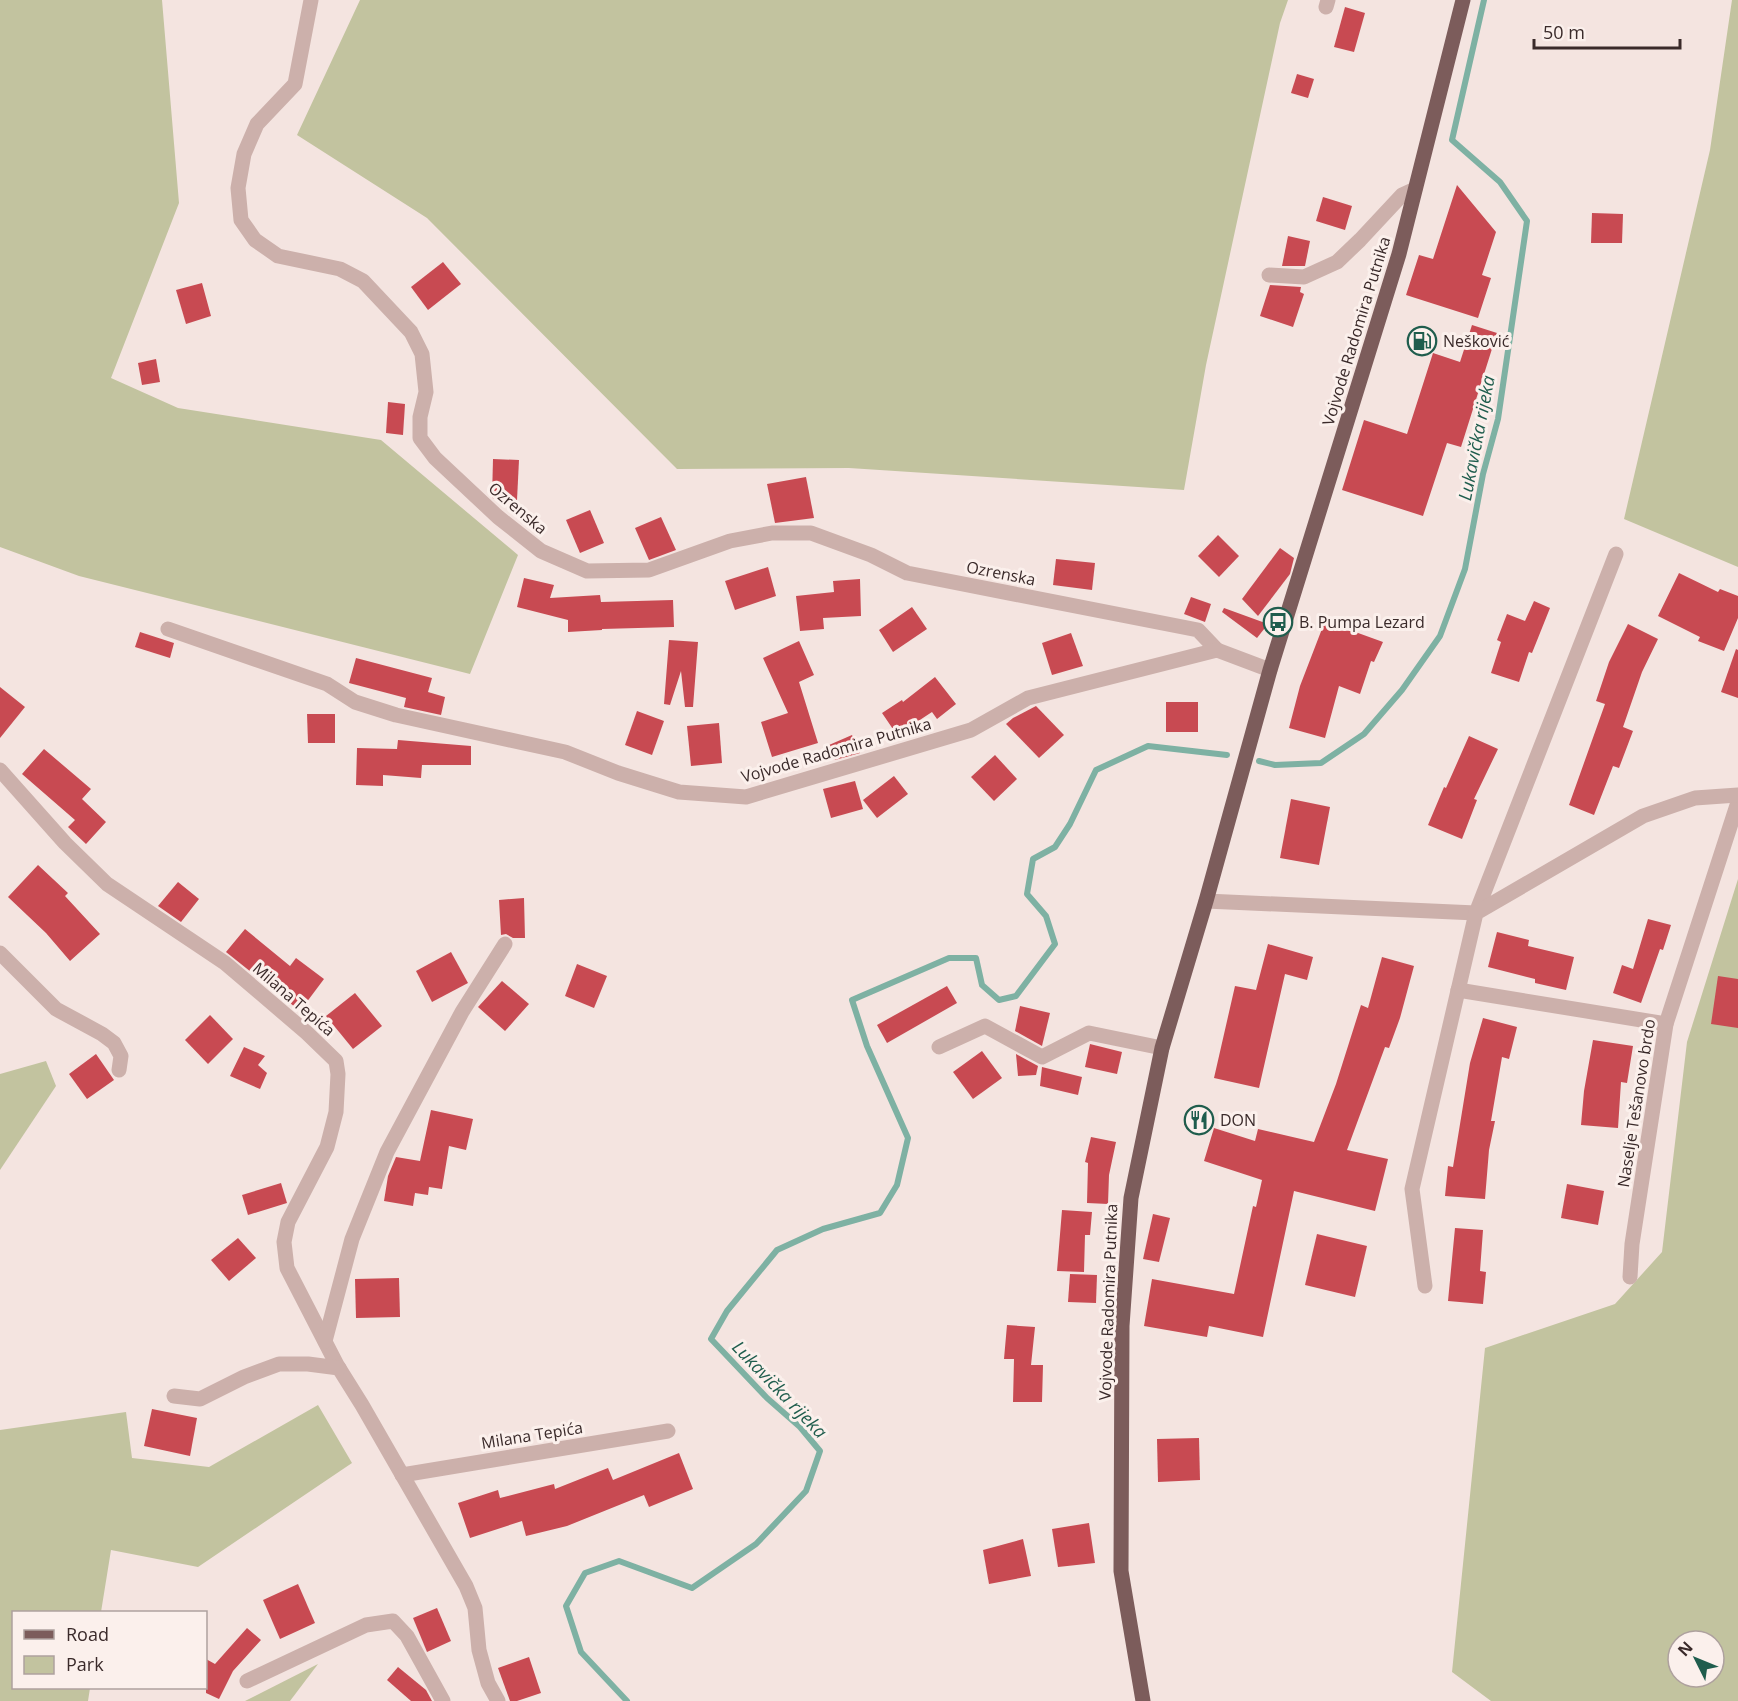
<svg xmlns="http://www.w3.org/2000/svg" width="1738" height="1701" font-family="'Open Sans',sans-serif">
<rect width="100%" height="100%" fill="#f4e4e0"/>
<g fill="#c2c39f" fill-rule="evenodd">
<path d="M0 0H162L179 203 111 378 178 408 381 440 518 555 470 674 79 576 0 547Z"/>
<path d="M360 0H1288L1280 23 1206 365 1184 490 849 468 677 469 427 218 297 135Z"/>
<path d="M1732 0H1738V567L1624 519 1710 150Z"/>
<path d="M1738 879V1701H1491L1452 1672 1485 1348 1615 1304 1662 1252 1687 1042ZM1678 1641H1714V1677H1678Z"/>
<path d="M46 1061 56 1086 0 1170V1074Z"/>
<path d="M318 1405 352 1463 198 1567 111 1550 101 1612H14V1688H90L88 1701H0V1430L126 1412 132 1458 209 1467Z"/>
<path d="M318 1664 290 1701H245Z"/>
</g>
<g fill="none" stroke-linecap="round" stroke-linejoin="round">
<g stroke="#7eb1a3" stroke-width="6">
<path d="M1259 761 1275 765 1321 763 1364 734 1402 690 1440 636 1465 569 1483 474 1498 419 1527 221 1500 182 1452 140 1484 0"/>
<path d="M627 1701 581 1652 566 1606 585 1573 619 1561 692 1588 756 1544 806 1491 820 1451 800 1427 767 1398 711 1339 727 1311 777 1250 823 1229 880 1213 897 1185 908 1138 867 1046 852 1000 949 958H976L982 985 999 1000 1016 996 1055 944 1046 916 1027 894 1033 859 1055 847 1070 824 1096 770 1148 746 1227 755"/>
</g>
</g>
<g fill="#c84a52">
<path d="M1345 7 1365 13 1354 52 1334 47Z"/>
<path d="M1297 74 1314 79 1308 98 1291 93Z"/>
<path d="M1457 185 1496 232 1482 275 1491 278 1478 318 1406 295 1419 255 1433 259Z"/>
<path d="M1323 197 1352 206 1345 230 1316 221Z"/>
<path d="M1592 213 1623 214 1622 243H1591Z"/>
<path d="M1288 236 1310 241 1305 266H1282Z"/>
<path d="M443 262 461 284 428 310 411 287Z"/>
<path d="M202 283 211 316 186 324 176 290Z"/>
<path d="M1270 285 1301 287 1300 292 1304 294 1293 327 1260 316Z"/>
<path d="M1472 325 1497 333 1461 447 1447 443 1423 516 1342 490 1364 420 1407 434 1433 353 1460 362Z"/>
<path d="M156 359 160 382 142 385 138 363Z"/>
<path d="M388 402 405 404 403 435 386 433Z"/>
<path d="M493 459 519 460 517 500 492 498Z"/>
<path d="M806 477 814 518 775 523 767 484Z"/>
<path d="M590 510 604 543 580 553 566 520Z"/>
<path d="M661 517 676 550 649 560 635 528Z"/>
<path d="M1218 535 1239 556 1219 577 1198 556Z"/>
<path d="M1280 548 1294 558 1290 574 1258 616 1242 599Z"/>
<path d="M1056 559 1095 563 1092 590 1053 585Z"/>
<path d="M768 567 776 596 735 610 725 581Z"/>
<path d="M1679 573 1718 592 1720 589 1738 596V618L1724 651 1698 641 1700 637 1658 616Z"/>
<path d="M524 578 554 585 550 598 600 595 601 602 673 600 674 627 602 629V630L568 632V620L517 607Z"/>
<path d="M860 579 861 616 823 618 824 629 800 631 796 596 834 592 833 581Z"/>
<path d="M1191 597 1211 604 1205 622 1184 614Z"/>
<path d="M1534 601 1550 608 1532 653 1529 652 1519 682 1491 673 1501 642 1497 640 1507 614 1525 621Z"/>
<path d="M912 607 927 629 893 652 879 630Z"/>
<path d="M1224 608 1268 624 1257 638 1222 612Z"/>
<path d="M1325 621 1383 642 1374 662 1371 661 1360 694 1339 686 1325 738 1289 728 1300 686Z"/>
<path d="M1628 624 1658 639 1642 672 1623 727 1633 731 1619 768 1613 766 1594 815 1569 805 1605 704 1596 701 1609 662Z"/>
<path d="M140 632 174 643 170 658 135 647Z"/>
<path d="M1071 633 1083 666 1052 675 1042 643Z"/>
<path d="M669 640 698 642 693 707H685L681 671 670 705 664 704Z"/>
<path d="M799 641 814 675 799 682 818 743 772 757 761 722 788 713 763 658Z"/>
<path d="M1736 649 1738 650V698L1721 692Z"/>
<path d="M356 658 432 678 428 692 445 697 441 715 404 707 406 698 349 683Z"/>
<path d="M935 677 956 704 937 719 932 712 897 735 882 713 902 700 903 702Z"/>
<path d="M0 687 25 707 0 738Z"/>
<rect x="1166" y="702" width="32" height="30"/>
<path d="M1036 706 1064 735 1039 758 1006 724 1013 718Z"/>
<path d="M637 711 664 721 652 755 625 745Z"/>
<path d="M307 714H335V743H308Z"/>
<path d="M719 723 722 763 691 766 687 726Z"/>
<path d="M852 735 860 753 835 760 829 745Z"/>
<path d="M1469 736 1498 749 1474 799 1477 800 1462 839 1428 825 1444 787 1446 788Z"/>
<path d="M398 740 471 746V765H422L421 778 383 775V786L356 785 357 748 397 749Z"/>
<path d="M44 749 91 789 82 799 106 822 86 844 68 827 75 820 22 774Z"/>
<path d="M995 755 1017 779 994 801 971 777Z"/>
<path d="M894 776 908 794 877 818 863 800Z"/>
<path d="M855 781 863 809 831 818 823 789Z"/>
<path d="M1291 799 1330 807 1319 865 1280 858Z"/>
<path d="M38 865 68 893 65 896 100 934 70 961 46 933 8 897Z"/>
<path d="M178 882 199 899 181 922 158 906Z"/>
<path d="M524 898 525 938H513L506 934 501 935 499 900Z"/>
<path d="M1648 919 1671 925 1663 950 1660 949 1641 1003 1613 993 1622 965 1633 969Z"/>
<path d="M245 929 290 966 296 958 324 979 300 1011 226 952Z"/>
<path d="M1497 932 1529 940 1528 946 1574 957 1566 990 1535 983V979L1488 967Z"/>
<path d="M1268 944 1313 957 1307 980 1285 974 1259 1088 1214 1078 1235 986 1256 990Z"/>
<path d="M451 952 468 983 432 1002 416 971Z"/>
<path d="M1382 957 1414 966 1400 1018 1389 1048 1385 1047 1347 1150 1388 1159 1375 1211 1294 1191 1263 1337 1209 1326 1207 1337 1144 1326 1152 1279 1234 1294 1253 1206 1256 1207 1262 1180 1204 1161 1214 1128 1255 1141 1258 1129 1314 1142 1336 1084 1361 1005 1368 1008Z"/>
<path d="M577 964 607 976 594 1008 565 996Z"/>
<path d="M1718 976 1738 979V1028L1711 1024Z"/>
<path d="M502 981 529 1004 505 1031 478 1007Z"/>
<path d="M947 986 957 1003 887 1043 877 1025Z"/>
<path d="M355 993 382 1026 353 1049 326 1016Z"/>
<path d="M1020 1006 1050 1013 1042 1046 1015 1031Z"/>
<path d="M210 1015 233 1039 208 1064 185 1040Z"/>
<path d="M1483 1018 1517 1027 1509 1059 1502 1057 1491 1121H1495L1489 1150 1485 1199 1445 1196 1448 1166 1453 1167 1470 1063Z"/>
<path d="M1593 1040 1633 1046 1627 1083 1621 1082 1618 1128 1581 1125 1584 1091Z"/>
<path d="M1090 1044 1122 1052 1117 1074 1085 1067Z"/>
<path d="M244 1047 265 1056 258 1065 267 1073 260 1089 230 1076Z"/>
<path d="M982 1051 1002 1078 973 1099 953 1072Z"/>
<path d="M96 1054 114 1080 87 1099 69 1074Z"/>
<path d="M1016 1054 1038 1066 1036 1075 1018 1076Z"/>
<path d="M1042 1067 1082 1077 1078 1095 1040 1086Z"/>
<path d="M431 1110 473 1119 466 1150 449 1146 442 1189 429 1187 428 1195 415 1193 413 1206 384 1201 388 1176 396 1157 420 1161Z"/>
<path d="M1187 1110 1208 1114 1205 1129 1184 1125Z"/>
<path d="M1091 1137 1116 1142 1109 1175 1108 1204 1087 1203 1088 1163 1085 1162Z"/>
<path d="M281 1183 287 1203 248 1215 242 1195Z"/>
<path d="M1567 1184 1604 1191 1598 1225 1561 1218Z"/>
<path d="M1062 1210 1092 1212 1090 1235H1085L1084 1272 1057 1271Z"/>
<path d="M1153 1214 1170 1218 1159 1262 1143 1259Z"/>
<path d="M1455 1228 1483 1230 1480 1271 1486 1272 1483 1304 1448 1301Z"/>
<path d="M1317 1234 1367 1246 1355 1297 1305 1285Z"/>
<path d="M238 1238 256 1258 229 1281 211 1260Z"/>
<path d="M1070 1274 1097 1275 1096 1303 1068 1302Z"/>
<path d="M399 1278 400 1317 356 1318 355 1279Z"/>
<path d="M1007 1325 1035 1327 1031 1365H1043L1042 1402H1013L1014 1359H1004Z"/>
<path d="M152 1409 197 1418 190 1456 144 1446Z"/>
<path d="M1199 1438 1200 1480 1158 1482 1157 1439Z"/>
<path d="M679 1453 693 1489 649 1507 644 1495 567 1526 526 1536 522 1521 470 1538 458 1503 498 1490 500 1498 554 1484 555 1489 608 1468 613 1480Z"/>
<path d="M1089 1523 1095 1563 1058 1567 1052 1529Z"/>
<path d="M1023 1539 1031 1576 989 1584 983 1550Z"/>
<path d="M298 1584 315 1623 280 1639 263 1600Z"/>
<path d="M437 1608 451 1641 427 1652 413 1618Z"/>
<path d="M247 1628 261 1640 233 1671 219 1699 206 1693V1659L215 1664Z"/>
<path d="M529 1657 541 1693 517 1701H510L498 1668Z"/>
<path d="M398 1667 426 1690 432 1701H411L387 1680Z"/>
</g>
<g fill="none" stroke-linecap="round" stroke-linejoin="round">
<g stroke="#ccb0ab" stroke-width="15">
<path d="M311 0 295 84 257 124 244 154 238 188 241 220 255 240 278 256 340 269 363 281 411 332 422 354 426 392 420 417V438L435 458 498 517 541 551 587 571 649 570 730 541 772 533H811L871 555 907 573 1198 630 1217 650"/>
<path d="M1326 7 1328 0"/>
<path d="M1269 275 1304 277 1337 262 1360 240 1402 195 1415 189"/>
<path d="M168 629 327 684 355 702 396 715 565 752 618 773 679 792 746 797 971 730 1028 698 1217 650 1270 670"/>
<path d="M0 770 65 843 107 884 225 963 307 1033 336 1061 338 1074 336 1112 327 1147 288 1222 284 1242 287 1268 337 1365 362 1405 466 1586 475 1608 479 1650 488 1683 498 1701"/>
<path d="M1206 901 1476 913 1616 554"/>
<path d="M0 953 56 1009 102 1034 114 1043 121 1056 119 1070"/>
<path d="M1458 990 1666 1024"/>
<path d="M939 1047 985 1026 1042 1057 1089 1033 1162 1048"/>
<path d="M1630 1277 1632 1244 1666 1024 1738 802"/>
<path d="M1425 1286 1412 1189 1476 913 1643 816 1695 798 1738 795"/>
<path d="M325 1341 352 1239 387 1152 462 1012 505 944"/>
<path d="M174 1396 200 1399 244 1377 279 1364H308L339 1368"/>
<path d="M402 1475 668 1431"/>
<path d="M247 1681 366 1625 393 1621 407 1636 443 1701"/>
</g>
<path stroke="#7c5c5b" stroke-width="15" d="M1143 1701 1121 1571 1122 1326 1131 1198 1162 1048 1206 901 1270 670 1399 254 1463 0"/>
</g>
<defs>
<g id="fuel-ring" transform="scale(1.5)"><circle r="9.5" fill="#fbf0ec" stroke="#1f5d4d" stroke-width="1.5"/><path d="M-5.5-6h7V0h2V4h1.3V-2.5L3-4.5l.8-.8L6-3V5H2.5V1h-1V6h-7ZM-4.2-4.7v3.2H.2V-4.7Z" fill="#1f5d4d"/></g>
<g id="bus-ring" transform="scale(1.5)"><circle r="9.5" fill="#fbf0ec" stroke="#1f5d4d" stroke-width="1.5"/><path d="M-5-6H5V4H4V6H2V4H-2V6H-4V4H-5ZM-3.5-4V0h7V-4ZM-3.5 1.2v1.5H-2V1.2ZM2 1.2v1.5H3.5V1.2Z" fill="#1f5d4d"/></g>
<g id="restaurant-ring" transform="scale(1.5)"><circle r="9.5" fill="#fbf0ec" stroke="#1f5d4d" stroke-width="1.5"/><path d="M-5-6h1v4h1v-4h1v4h1v-4h1v5L-1.5 .5V6h-2V.5L-5-1ZM5-6V6H3V1.5H1.5Q1.5-4 5-6Z" fill="#1f5d4d"/></g>
</defs>
<g fill-rule="evenodd">
<use href="#fuel-ring" x="1422" y="341"/>
<use href="#bus-ring" x="1278" y="622"/>
<use href="#restaurant-ring" x="1199" y="1120"/>
</g>
<g text-anchor="middle" dominant-baseline="central" stroke-width="6" stroke-linejoin="round" paint-order="stroke">
<g font-size="16" fill="#3a2a2a" stroke="#fbf0ec">
<text transform="translate(1356 331) rotate(-73)">Vojvode Radomira Putnika</text>
<text transform="translate(518 508) rotate(40)">Ozrenska</text>
<text transform="translate(1001 573) rotate(11)">Ozrenska</text>
<text transform="translate(836 750) rotate(-16)">Vojvode Radomira Putnika</text>
<text transform="translate(294 999) rotate(41)">Milana Tepića</text>
<text transform="translate(1636 1103) rotate(-81)">Naselje Tešanovo brdo</text>
<text transform="translate(1108 1302) rotate(-88)">Vojvode Radomira Putnika</text>
<text transform="translate(532 1435) rotate(-9)">Milana Tepića</text>
</g>
<g font-size="16" fill="#3a2a2a" stroke="#fbf0ec" text-anchor="start">
<text x="1443" y="341">Nešković</text>
<text x="1299" y="622">B. Pumpa Lezard</text>
<text x="1220" y="1120">DON</text>
</g>
<g font-size="18" font-style="italic" fill="#1f5d4d" stroke="#fbf0ec">
<text transform="translate(1476 438) rotate(-79)">Lukavička rijeka</text>
<text transform="translate(780 1389) rotate(46)">Lukavička rijeka</text>
</g>
</g>
<rect x="12" y="1611" width="195" height="78" fill="#fbf0ec" stroke="#aea19e" stroke-width="1.5"/>
<rect x="24" y="1630" width="30" height="9" fill="#7c5c5b" stroke="#aea19e" stroke-width="1.5"/>
<text x="66" y="1641" font-size="18" fill="#3a2a2a">Road</text>
<rect x="24" y="1656" width="30" height="18" fill="#c2c39f" stroke="#aea19e" stroke-width="1.5"/>
<text x="66" y="1671" font-size="18" fill="#3a2a2a">Park</text>
<g transform="translate(1696 1659) rotate(313)"><circle r="28" fill="#fbf0ec" stroke="#aea19e" stroke-width="1.5"/>
<path d="M0-4.5L10 22L0 15L-10 22Z" fill="#1f5d4d"/>
<text y="-9" font-size="16" font-weight="bold" text-anchor="middle" fill="#3a2a2a">N</text>
</g>
<path d="M1534 39v9h146v-9" fill="none" stroke="#3a2a2a" stroke-width="3"/>
<text x="1543" y="39" font-size="18" fill="#3a2a2a" stroke="#fbf0ec" stroke-width="4.5" paint-order="stroke">50 m</text>
</svg>
